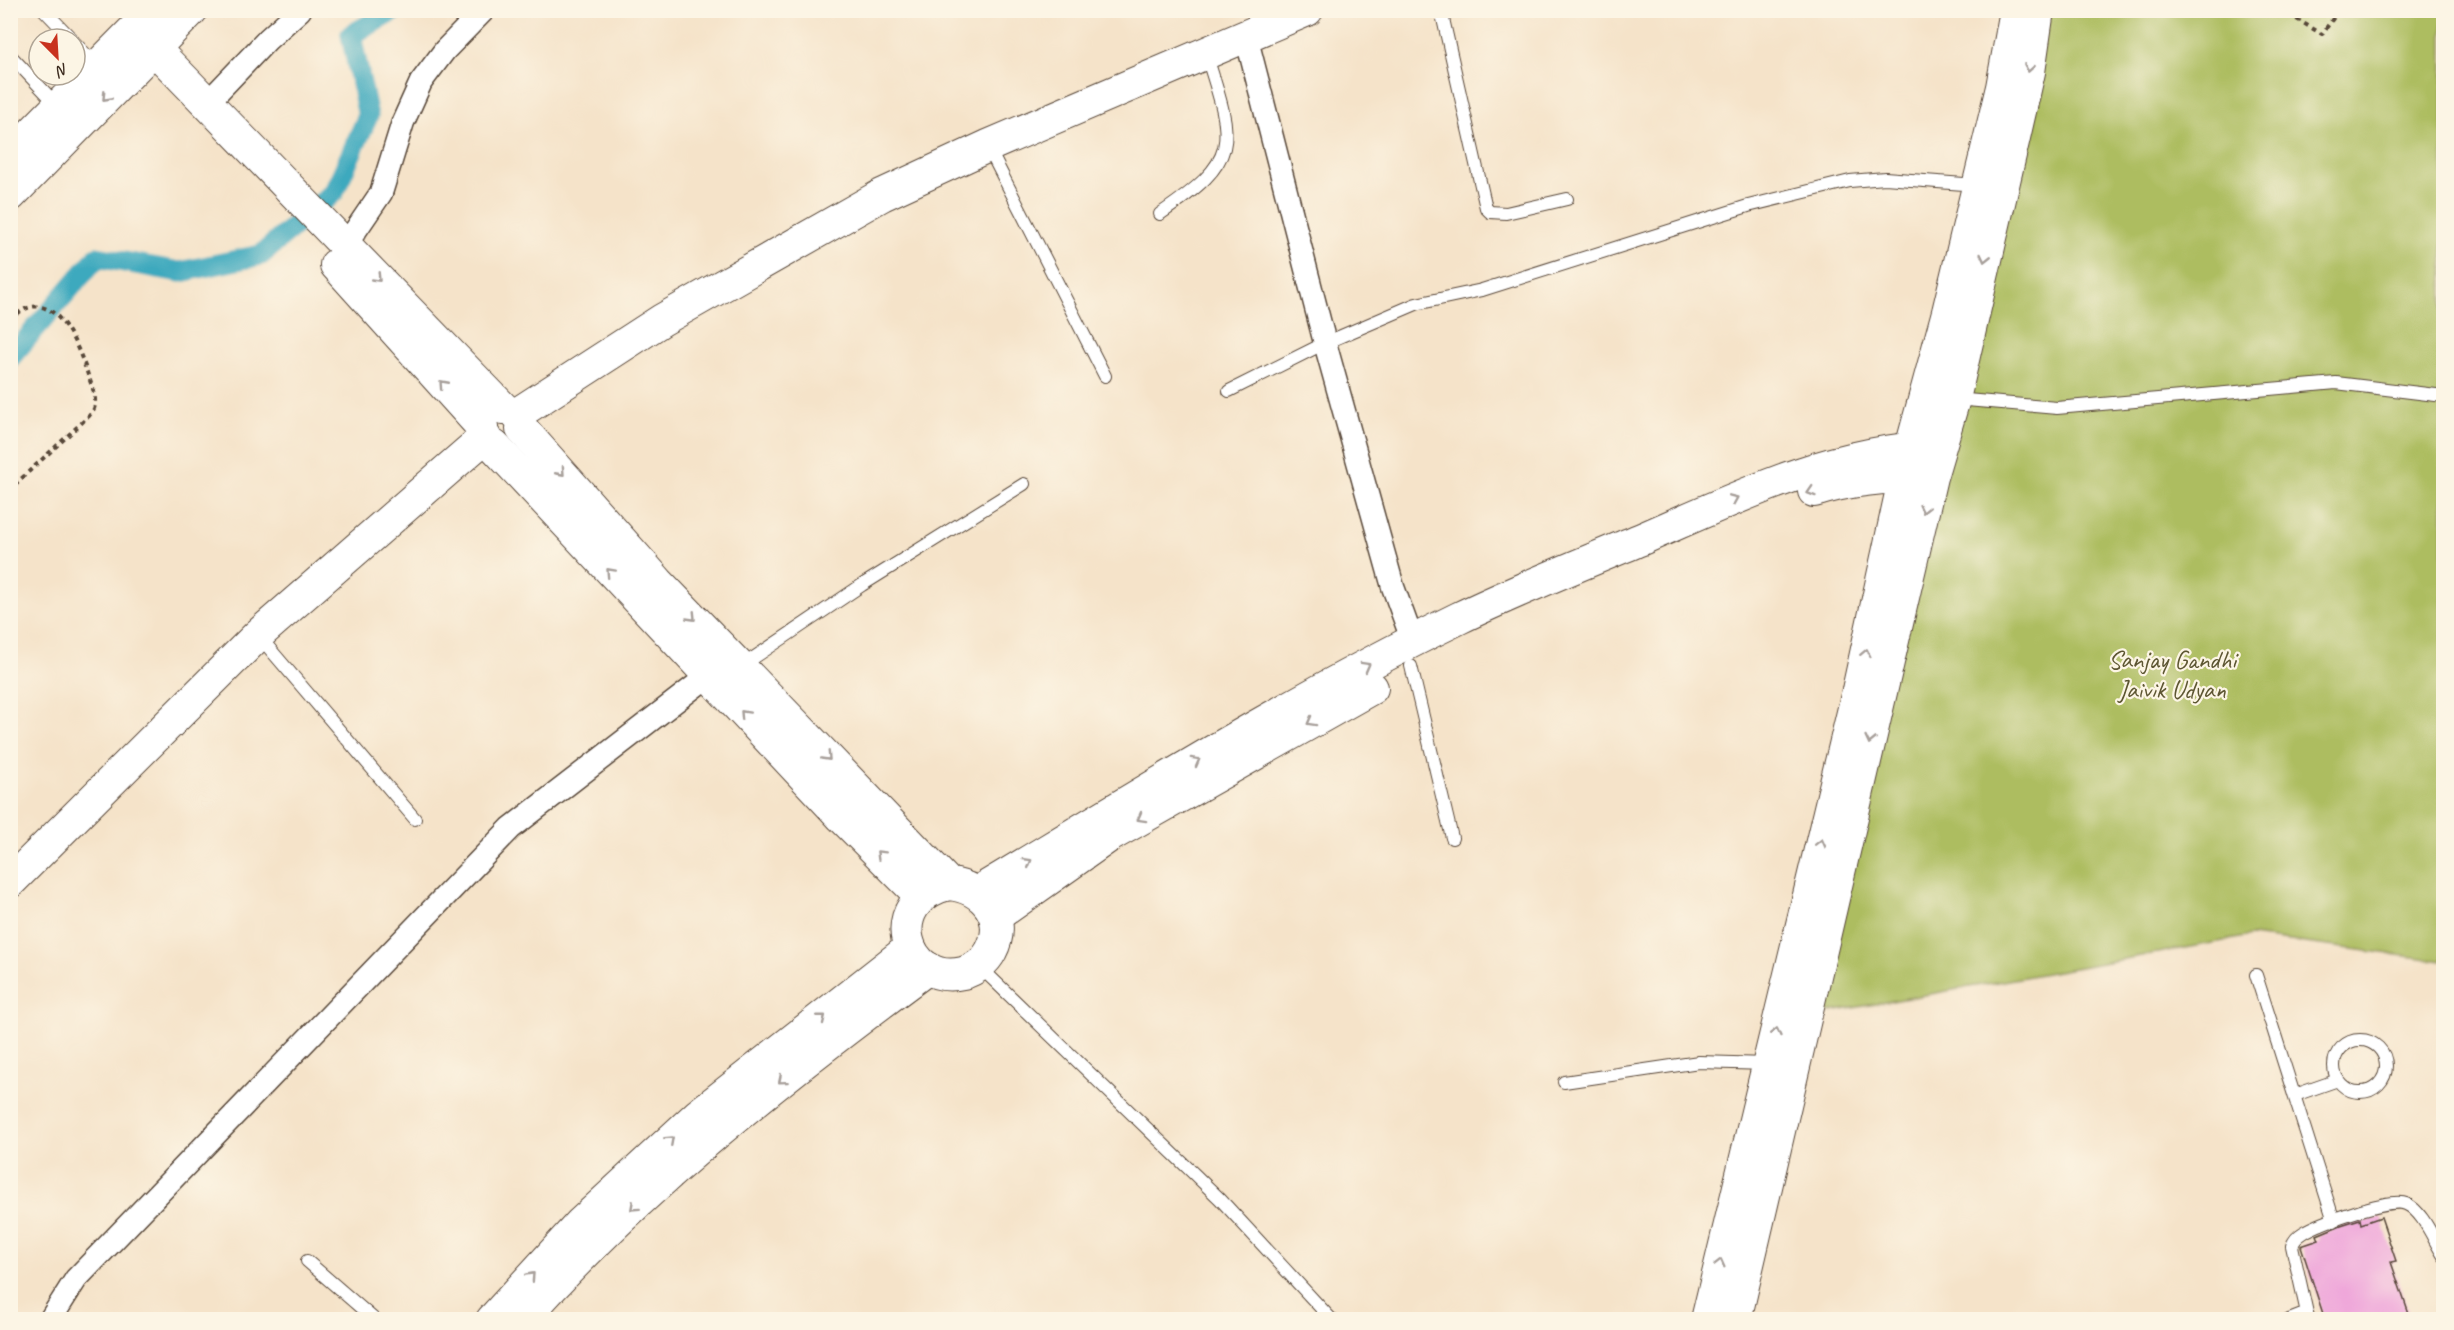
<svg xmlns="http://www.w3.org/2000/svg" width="2454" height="1330" font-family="Caveat,sans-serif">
<rect width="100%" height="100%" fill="#fcf5e5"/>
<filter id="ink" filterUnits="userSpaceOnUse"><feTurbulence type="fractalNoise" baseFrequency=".0167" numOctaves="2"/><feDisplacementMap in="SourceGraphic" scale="12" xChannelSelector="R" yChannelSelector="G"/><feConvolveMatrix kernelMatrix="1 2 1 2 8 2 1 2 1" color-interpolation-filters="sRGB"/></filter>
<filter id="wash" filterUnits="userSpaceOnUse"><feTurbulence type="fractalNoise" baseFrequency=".008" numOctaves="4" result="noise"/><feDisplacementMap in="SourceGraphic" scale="24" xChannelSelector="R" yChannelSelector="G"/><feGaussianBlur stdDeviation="1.35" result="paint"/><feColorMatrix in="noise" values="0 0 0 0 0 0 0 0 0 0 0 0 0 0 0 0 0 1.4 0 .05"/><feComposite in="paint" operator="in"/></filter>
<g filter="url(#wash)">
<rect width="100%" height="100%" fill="#f5e3c9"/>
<path fill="#adbd60" stroke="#74743f" stroke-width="1.5" d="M2035 11H2443V961L2251 936 1814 1015Z"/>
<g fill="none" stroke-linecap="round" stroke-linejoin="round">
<path stroke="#3ea9be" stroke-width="21" d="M10 358 97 257 180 272 261 255 334 192 368 116 351 35 395 10"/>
</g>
<g id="blocks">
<path fill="#efa7da" d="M2381 1217 2396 1261 2391 1262 2411 1320H2325L2301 1246 2319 1240 2317 1235 2341 1225 2360 1219 2361 1224Z"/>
</g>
</g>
<g filter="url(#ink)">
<use href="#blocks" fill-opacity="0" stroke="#574638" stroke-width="1.5"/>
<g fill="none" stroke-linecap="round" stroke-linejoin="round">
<g stroke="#574638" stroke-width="14">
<g id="lane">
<path d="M44 10 72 39"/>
<path d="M1441 10 1486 208 1490 212 1506 213 1567 199"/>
<path d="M75 43 97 66"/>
<path d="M10 55 58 106"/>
<path d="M988 147 1105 376"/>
<path d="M1160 214C1241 159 1235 144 1206 54"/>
<path d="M1229 391 1325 343 1416 304 1482 290 1748 206 1850 181 1885 178 1977 185"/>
<path d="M1955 399 2057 408 2336 383 2444 396"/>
<path d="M258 635 415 819"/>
<path d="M1411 666 1452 838"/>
<path d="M740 667 862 585 1024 484"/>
<path d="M980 967 1220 1199 1332 1320"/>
<path d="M2256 975 2334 1221"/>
<circle cx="2360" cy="1066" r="26"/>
<path d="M1564 1082 1699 1062 1767 1064"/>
<path d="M2295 1095 2338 1080"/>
<path d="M307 1261 375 1320"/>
<path d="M2307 1313 2292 1246C2294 1240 2298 1236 2303 1233 2319 1223 2390 1197 2406 1204 2423 1211 2434 1241 2444 1256"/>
<path d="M2289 1320 2307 1313 2309 1320"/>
</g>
</g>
<g stroke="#574638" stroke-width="25">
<g id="street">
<path d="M1246 36 1325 343 1393 587 1413 642"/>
<path d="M208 102 268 39 300 10"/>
<path d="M345 246 381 193 403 122 421 82 445 50 484 10"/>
<path d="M50 1320 76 1279 511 828 708 676"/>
</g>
</g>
<g stroke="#574638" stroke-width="34">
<g id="secondary">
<path d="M136 30 503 408"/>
<path d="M336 265 482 427"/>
<path d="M517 414 662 320 882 195 988 146 1307 10"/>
<path d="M522 429 658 582 949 884C983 887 1009 917 991 951 986 961 975 970 963 973 904 987 879 900 949 884"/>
<path d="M494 446 842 817 921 896"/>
<path d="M1814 491C1851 479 1886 477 1924 477"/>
<path d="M10 882 258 635 485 437"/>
<path d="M978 892C1136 797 1293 699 1459 618 1519 589 1582 564 1644 538 1736 498 1829 452 1931 447"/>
<path d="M996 916 1108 837 1372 688"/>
<path d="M492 1320 580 1224 699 1114 910 948"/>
<path d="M522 1320C641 1186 785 1074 928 968"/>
<path d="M1707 1320 1855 704 1911 448 1948 312 2002 87 2016 10"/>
<path d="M1735 1320 1931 477 1954 399 2029 72 2038 10"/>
</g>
</g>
<g stroke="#574638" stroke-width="35">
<g id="primary">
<path d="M10 156 154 10"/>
<path d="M10 195 191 10"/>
</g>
</g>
<g stroke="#574638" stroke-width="4" stroke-dasharray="4.5 4.5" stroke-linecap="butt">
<path d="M2281 10 2322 34 2339 10"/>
<path d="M10 320C51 279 76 341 87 372 90 382 96 393 95 404 95 409 92 412 89 416L10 489"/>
</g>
<use href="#lane" stroke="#fff" stroke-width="12"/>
<use href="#street" stroke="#fff" stroke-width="22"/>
<use href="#secondary" stroke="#fff" stroke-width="32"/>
<use href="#primary" stroke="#fff" stroke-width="33"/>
</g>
<defs><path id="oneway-chevron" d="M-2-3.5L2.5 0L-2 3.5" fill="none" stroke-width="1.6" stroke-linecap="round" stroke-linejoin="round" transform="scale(1.5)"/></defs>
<g stroke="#a79f9a">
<use href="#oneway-chevron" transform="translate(2029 68) rotate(100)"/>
<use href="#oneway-chevron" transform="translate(106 97) rotate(134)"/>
<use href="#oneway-chevron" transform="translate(1985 258) rotate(103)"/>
<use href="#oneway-chevron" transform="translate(377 278) rotate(46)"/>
<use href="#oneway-chevron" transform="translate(443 384) rotate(-132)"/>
<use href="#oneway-chevron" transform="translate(561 472) rotate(48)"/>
<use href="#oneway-chevron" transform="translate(1811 492) rotate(162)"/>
<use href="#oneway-chevron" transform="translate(1734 499) rotate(-23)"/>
<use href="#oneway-chevron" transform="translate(1924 509) rotate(103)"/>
<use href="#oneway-chevron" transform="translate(610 572) rotate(-133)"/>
<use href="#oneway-chevron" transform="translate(692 617) rotate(46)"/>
<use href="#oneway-chevron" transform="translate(1866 653) rotate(-78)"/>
<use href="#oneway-chevron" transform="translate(1366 666) rotate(-29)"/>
<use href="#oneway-chevron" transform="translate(744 714) rotate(-133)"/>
<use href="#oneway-chevron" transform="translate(1311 722) rotate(151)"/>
<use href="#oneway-chevron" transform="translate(1870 740) rotate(103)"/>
<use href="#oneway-chevron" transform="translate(827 757) rotate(46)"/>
<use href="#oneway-chevron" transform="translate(1196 761) rotate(-29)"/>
<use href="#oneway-chevron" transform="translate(1141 818) rotate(151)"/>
<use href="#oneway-chevron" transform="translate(1821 843) rotate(-76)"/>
<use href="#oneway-chevron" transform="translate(880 854) rotate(-135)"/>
<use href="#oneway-chevron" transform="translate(1028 862) rotate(-31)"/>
<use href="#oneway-chevron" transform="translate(822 1018) rotate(-39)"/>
<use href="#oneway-chevron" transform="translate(1776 1032) rotate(-77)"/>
<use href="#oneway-chevron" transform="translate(782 1080) rotate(140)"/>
<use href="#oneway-chevron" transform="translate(670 1140) rotate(-42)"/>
<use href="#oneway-chevron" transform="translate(634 1207) rotate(138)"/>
<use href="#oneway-chevron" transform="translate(1720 1263) rotate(-76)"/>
<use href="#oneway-chevron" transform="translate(531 1276) rotate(-47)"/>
</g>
</g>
<g text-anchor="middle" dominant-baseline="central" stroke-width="4.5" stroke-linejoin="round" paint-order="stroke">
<g font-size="26" fill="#5d5632" stroke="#fcf5e5">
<text x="2172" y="659">Sanjay Gandhi<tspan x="2172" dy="30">Jaivik Udyan</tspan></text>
</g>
</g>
<rect width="2454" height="1330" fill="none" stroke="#fcf5e5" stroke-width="36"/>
<g transform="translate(57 57) rotate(156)"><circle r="28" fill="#fcf5e5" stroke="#afa495" stroke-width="1.5"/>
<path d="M0-4.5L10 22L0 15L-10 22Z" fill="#c8321e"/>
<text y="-9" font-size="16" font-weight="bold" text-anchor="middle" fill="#3b2a1e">N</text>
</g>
</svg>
